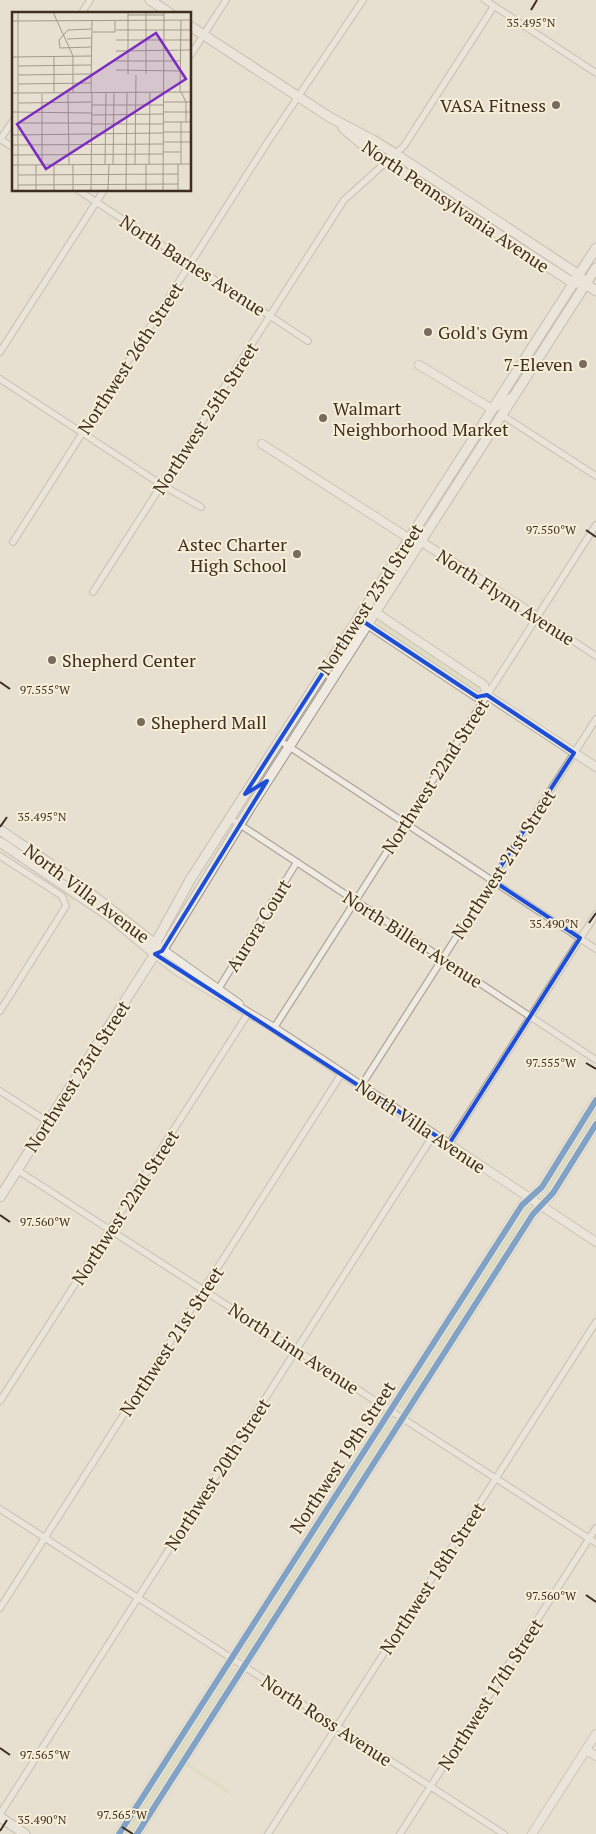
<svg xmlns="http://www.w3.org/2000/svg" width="596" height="1834" font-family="'PT Serif',serif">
<rect width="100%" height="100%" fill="#e7e0d1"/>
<g fill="#d6d7b3">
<path d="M382 621 485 688 480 696 377 627 378 622Z"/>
<path d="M356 626 360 629 339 661 335 659Z"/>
<path d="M0 851 75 899 72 902 68 897 0 853Z"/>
<path d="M596 1106V1119L550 1191 545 1192 544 1188Z"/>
<path d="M527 1205 532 1207 531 1211 405 1408 399 1409 398 1403 524 1207Z"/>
<path d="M388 1419 393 1420 395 1423 246 1657H240L239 1651Z"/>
<path d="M230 1668 236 1669 235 1674 133 1834H123Z"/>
<path d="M188 1763 230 1791 229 1794 186 1766Z"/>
</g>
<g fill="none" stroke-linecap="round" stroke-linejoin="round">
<g stroke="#ada599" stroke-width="8">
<g id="minor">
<path d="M485 0 596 73"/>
<path d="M81 14 90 0"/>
<path d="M190 56 226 0"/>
<path d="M0 139 14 148"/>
<path d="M0 140 14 119"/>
<path d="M78 190 308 341"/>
<path d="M0 352 104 190"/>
<path d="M0 379 162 485 201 507"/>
<path d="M502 415 596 476"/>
<path d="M13 542 267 143 363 0"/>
<path d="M93 592 344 200 404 146 494 6"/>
<path d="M537 617 596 656"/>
<path d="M279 740 596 949"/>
<path d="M230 818 596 1060"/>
<path d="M0 856 62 896 66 906 0 1011"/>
<path d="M219 988 297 862"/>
<path d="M274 1028 596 525"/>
<path d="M361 1086 596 719"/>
<path d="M0 1091 48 1122"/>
<path d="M449 1144 596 914"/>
<path d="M17 1170 596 1543"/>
<path d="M0 1401 249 1012"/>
<path d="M0 1509 504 1834"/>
<path d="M0 1608 342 1073"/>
<path d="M0 1814 434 1134"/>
<path d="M268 1834 596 1322"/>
<path d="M400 1834 596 1528"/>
</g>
</g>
<g stroke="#ada599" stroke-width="10">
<g id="tertiary">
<path d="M419 365 492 409"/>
<path d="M492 409 514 396"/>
<path d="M262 444 410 539 422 542 537 617"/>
<path d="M366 606 484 685 487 695 596 767"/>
<path d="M358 618 477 697 487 695"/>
<path d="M159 947 239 1004"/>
<path d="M155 954 179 972 274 1028 596 1242"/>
<path d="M586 1750 596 1756"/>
<path d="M119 1834 522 1205 542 1187 596 1100"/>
<path d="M137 1834 533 1214 553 1193 596 1124"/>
<path d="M532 1834 596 1734"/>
</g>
</g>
<g stroke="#9c958a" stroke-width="11">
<g id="secondary">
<path d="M150 0 171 14"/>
<path d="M190 26 331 118 373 140 397 155 579 275 586 284 596 291"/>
<path d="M343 128 368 149 573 283H578"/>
<path d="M0 830 71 878 155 944"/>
<path d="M0 842 112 918 155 954"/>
<path d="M155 954V944L190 880 596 248"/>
<path d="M0 1197 155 954 162 951 248 811 596 268"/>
<path d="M0 1817 25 1834"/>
</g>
</g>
<use href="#minor" stroke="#efebe3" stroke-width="5.5"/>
<use href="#tertiary" stroke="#efebe3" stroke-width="8"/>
<use href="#secondary" stroke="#efebe3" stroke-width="9"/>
<g stroke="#f7eed8" stroke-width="9">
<g id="cycleway">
<path d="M119 1834 522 1205 542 1187 596 1100"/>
<path d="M137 1834 533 1214 553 1193 596 1124"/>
</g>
</g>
<use href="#cycleway" stroke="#0057b8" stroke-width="6"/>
</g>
<path d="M0 0H596V1834H0ZM358 618 477 697 487 695 574 753 492 880 580 938 449 1144 155 954 162 951 267 781 245 794Z" fill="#e7e0d1" fill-opacity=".55" fill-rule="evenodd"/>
<path fill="none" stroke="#1d4ed8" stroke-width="4" stroke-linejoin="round" d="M358 618 477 697 487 695 574 753 492 880 580 938 449 1144 155 954 162 951 267 781 245 794Z"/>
<path fill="none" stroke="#3d2e20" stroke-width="2" d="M531 10 537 0M586 530 596 537M0 682 10 689M0 827 7 817M589 923 596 913M586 1063 596 1069M0 1215 10 1222M586 1595 596 1602M0 1748 10 1755M122 1827 133 1834M0 1831 7 1820"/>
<g fill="#786c5e" stroke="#f7eed8" stroke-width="2">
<circle cx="556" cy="105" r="5"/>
<circle cx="428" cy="332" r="5"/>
<circle cx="583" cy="364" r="5"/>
<circle cx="323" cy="418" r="5"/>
<circle cx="297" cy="554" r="5"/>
<circle cx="52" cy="660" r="5"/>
<circle cx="141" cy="722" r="5"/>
</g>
<g text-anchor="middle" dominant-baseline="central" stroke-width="4" stroke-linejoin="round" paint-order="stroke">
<g font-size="18" fill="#3d2e20" stroke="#f7eed8" text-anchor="start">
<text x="546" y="105" text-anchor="end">VASA Fitness</text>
<text x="438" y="332">Gold's Gym</text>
<text x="573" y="364" text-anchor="end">7-Eleven</text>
<text x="333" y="408">Walmart<tspan x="333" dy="21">Neighborhood Market</tspan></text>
<text x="287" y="544" text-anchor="end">Astec Charter<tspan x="287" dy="21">High School</tspan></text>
<text x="62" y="660">Shepherd Center</text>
<text x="151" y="722">Shepherd Mall</text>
</g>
<g font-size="18" fill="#3d2e20" stroke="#f7eed8">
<text transform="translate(456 206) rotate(34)">North Pennsylvania Avenue</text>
<text transform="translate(193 265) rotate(33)">North Barnes Avenue</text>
<text transform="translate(130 358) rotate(-57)">Northwest 26th Street</text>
<text transform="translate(205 418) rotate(-57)">Northwest 25th Street</text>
<text transform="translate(506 597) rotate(33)">North Flynn Avenue</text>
<text transform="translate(370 599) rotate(-57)">Northwest 23rd Street</text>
<text transform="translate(435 776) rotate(-57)">Northwest 22nd Street</text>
<text transform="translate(503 864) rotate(-57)">Northwest 21st Street</text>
<text transform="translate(87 893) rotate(37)">North Villa Avenue</text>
<text transform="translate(258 925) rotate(-58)">Aurora Court</text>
<text transform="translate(413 939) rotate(33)">North Billen Avenue</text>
<text transform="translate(77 1076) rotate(-57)">Northwest 23rd Street</text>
<text transform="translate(421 1126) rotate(34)">North Villa Avenue</text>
<text transform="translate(125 1207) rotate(-57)">Northwest 22nd Street</text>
<text transform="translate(171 1341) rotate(-57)">Northwest 21st Street</text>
<text transform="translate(294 1348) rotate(33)">North Linn Avenue</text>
<text transform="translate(342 1457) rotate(-57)">Northwest 19th Street</text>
<text transform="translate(217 1474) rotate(-57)">Northwest 20th Street</text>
<text transform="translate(432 1578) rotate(-57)">Northwest 18th Street</text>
<text transform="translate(490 1694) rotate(-57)">Northwest 17th Street</text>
<text transform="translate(327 1720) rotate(33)">North Ross Avenue</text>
</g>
</g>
<g transform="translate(12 12)">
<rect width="179" height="179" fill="#e7e0d1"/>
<path fill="none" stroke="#a3998a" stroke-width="1" d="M6 0V178M41 0 61 44V81M116 0V62M116 3H152M0 9 179 8M104 18H179M81 20H103V8M55 27 79 26M104 28H179M79 35 48 36 47 28 56 18 79 17M104 39 179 38M0 45 79 44M42 45V81M104 49H168M6 54 79 53M104 58 168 59M134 62V0M6 63 79 62M6 72 79 71M79 80 80 8M168 80 169 8M169 80 174 90V110M0 81 179 80M30 82V153M56 82 57 153M152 90H179M6 91 80 90M80 93H152M0 100 80 101M152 100H179M80 103 152 102M151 110H179M6 111H80M80 112H151M151 120H179M0 123 151 121M151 130H179M0 133 151 132M151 140H169M0 143 151 142M93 152 94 81M101 152 102 81M123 152 124 63M137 152 138 81M169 152V110M0 153 179 152M6 163 166 162M6 173 166 172M24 178V153M42 178V153M61 178V152M79 178 80 80M96 178 97 152M114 178 115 81M134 178V152M151 178 152 0M166 178V152"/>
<path fill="#7b2cbf" fill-opacity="0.15" stroke="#7b2cbf" stroke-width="2.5" d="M144 21 174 67 34 157 5 112Z"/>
<rect width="179" height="179" fill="none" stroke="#3d2e20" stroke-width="2.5"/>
</g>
<g font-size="12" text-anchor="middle" fill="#3d2e20" stroke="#f7eed8" stroke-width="4" stroke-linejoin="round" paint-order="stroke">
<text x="531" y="27">35.495°N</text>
<text x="551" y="534">97.550°W</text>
<text x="45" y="694">97.555°W</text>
<text x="42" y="821">35.495°N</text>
<text x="554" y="928">35.490°N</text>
<text x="551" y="1067">97.555°W</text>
<text x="45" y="1226">97.560°W</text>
<text x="551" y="1600">97.560°W</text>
<text x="45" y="1759">97.565°W</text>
<text x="122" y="1819">97.565°W</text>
<text x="42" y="1824">35.490°N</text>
</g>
</svg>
